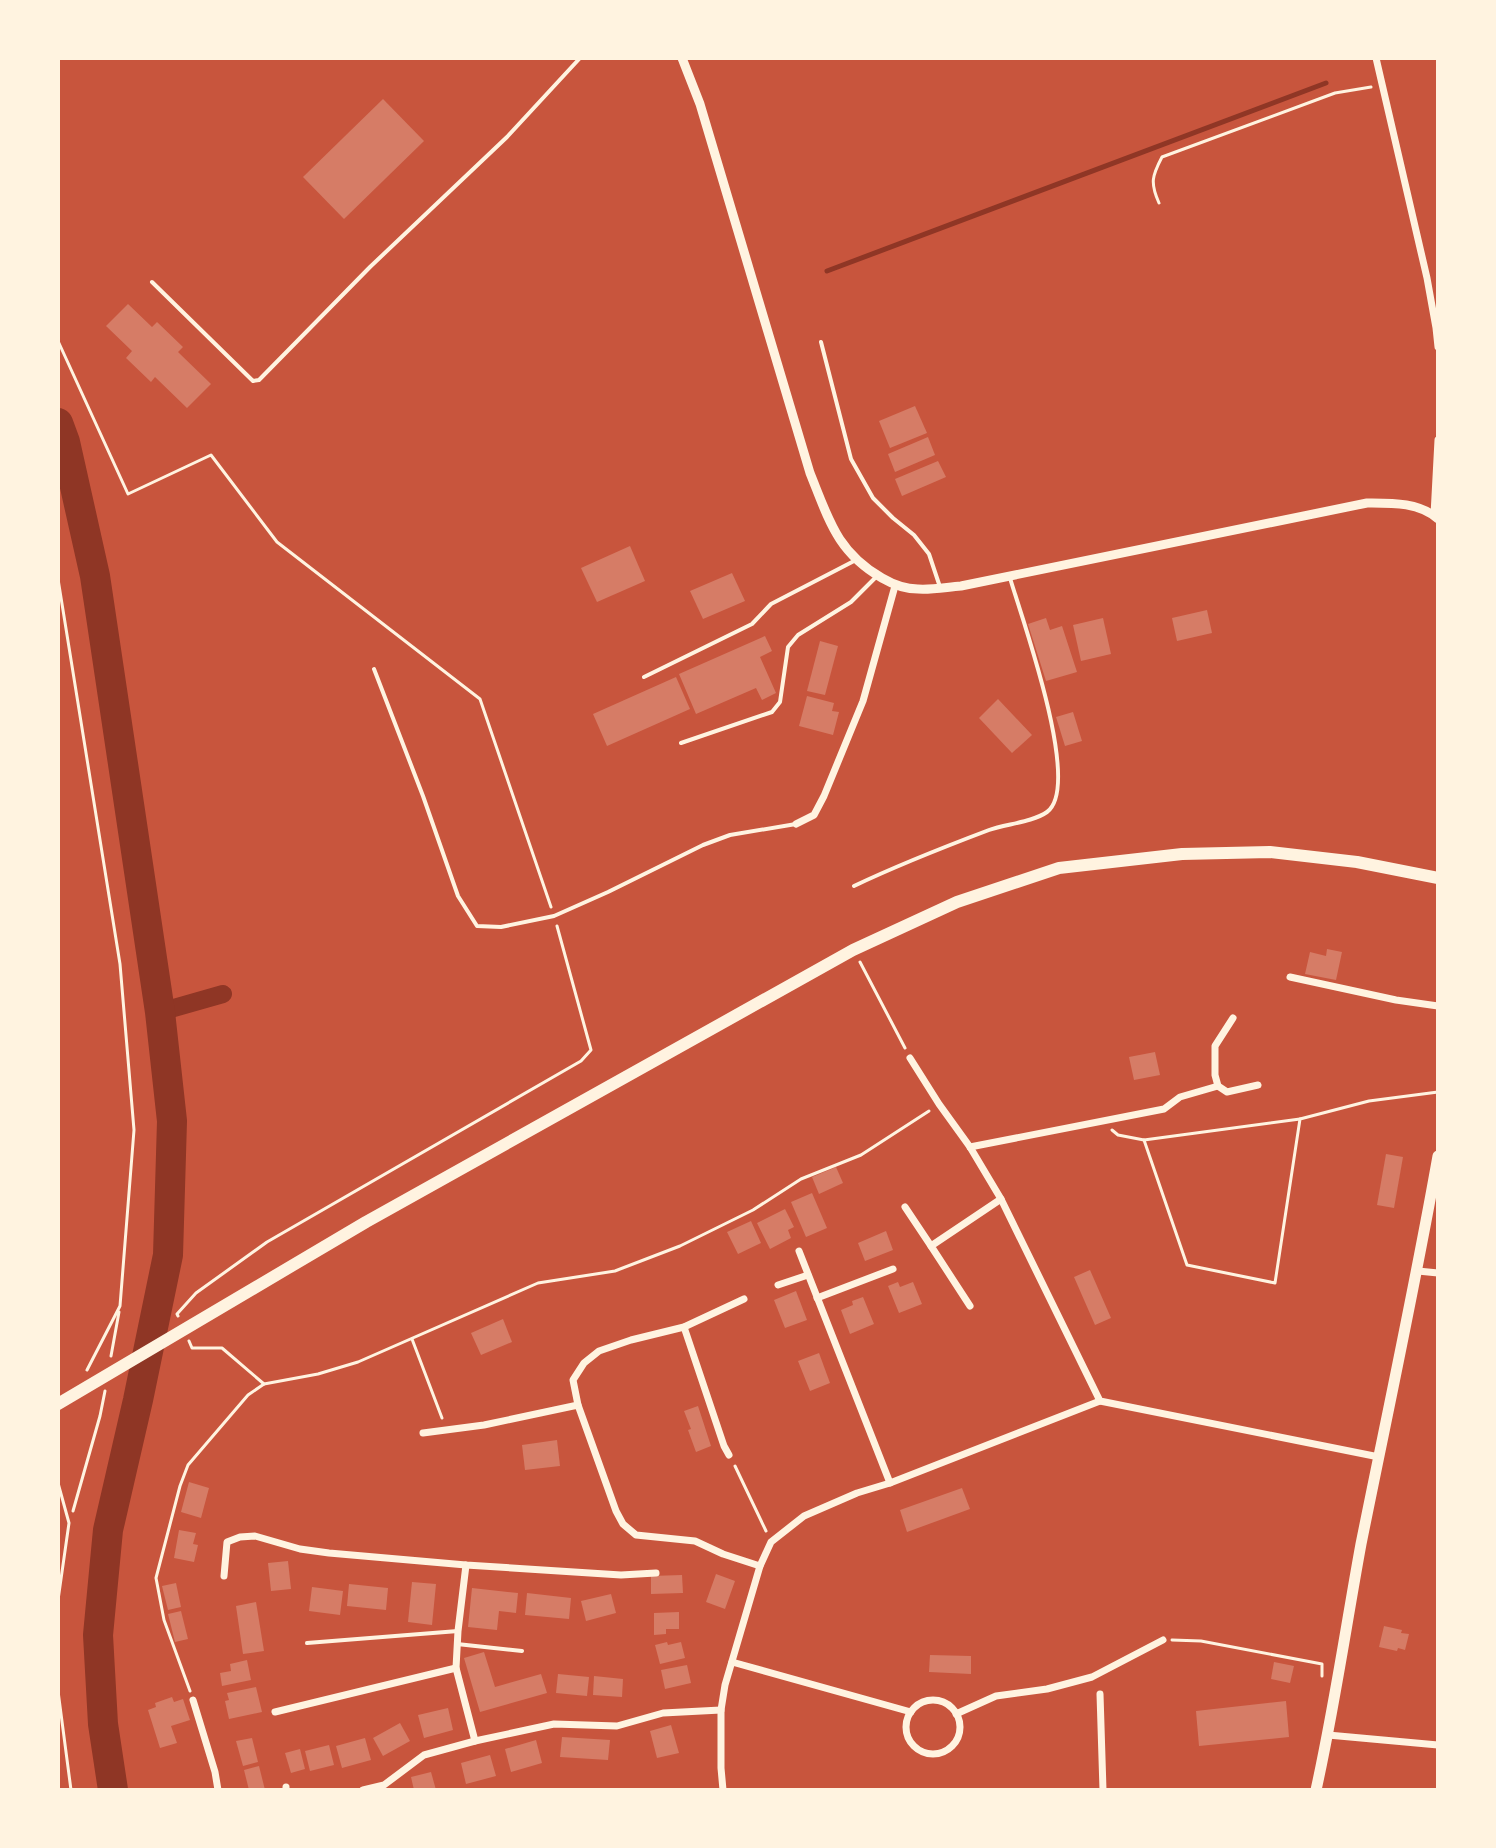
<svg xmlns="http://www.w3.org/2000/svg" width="1496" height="1848" font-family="Quicksand,sans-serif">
<rect width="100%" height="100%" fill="#c8553d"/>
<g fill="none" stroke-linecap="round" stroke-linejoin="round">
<path stroke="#8f3625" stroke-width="5" d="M827 271 1326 83"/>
<path stroke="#8f3625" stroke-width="18" d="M160 1012 223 994"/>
<path stroke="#8f3625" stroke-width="30" d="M58 423 65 442 95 576 160 1012 172 1121 168 1255 138 1400 108 1530 98 1635 103 1724 113 1790"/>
</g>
<g fill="#d67c66">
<path d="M383 99 424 141 344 219 303 177Z"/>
<path d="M128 304 152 327 157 322 183 347 178 352 211 384 187 408 155 377 151 382 126 358 132 351 106 326Z"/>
<path d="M915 406 927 433 890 448 879 421Z"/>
<path d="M928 437 935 455 895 472 888 454Z"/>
<path d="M938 461 946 477 902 496 895 479Z"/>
<path d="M630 546 645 581 597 602 581 568Z"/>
<path d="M732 573 745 601 703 619 690 591Z"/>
<path d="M1207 610 1212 633 1177 641 1172 618Z"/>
<path d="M1046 618 1050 630 1062 626 1077 672 1046 681 1028 624Z"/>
<path d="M1103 618 1111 654 1081 661 1073 625Z"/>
<path d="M765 636 772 651 760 657 776 693 762 700 756 688 696 714 679 674Z"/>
<path d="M820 641 838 646 825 695 807 691Z"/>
<path d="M676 677 690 709 607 746 593 714Z"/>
<path d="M807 696 834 703 832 711 839 712 833 735 799 726Z"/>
<path d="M998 699 1032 735 1012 753 979 718Z"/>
<path d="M1073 712 1082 741 1065 746 1056 717Z"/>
<path d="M1327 949 1342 952 1336 980 1305 974 1310 952 1326 956Z"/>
<path d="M1155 1052 1160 1075 1134 1080 1129 1057Z"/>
<path d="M1386 1154 1403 1157 1394 1208 1377 1205Z"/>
<path d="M836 1167 843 1183 819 1194 812 1177Z"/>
<path d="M812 1193 827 1228 806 1237 791 1202Z"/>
<path d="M785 1209 794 1227 788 1230 791 1238 770 1249 757 1223Z"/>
<path d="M751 1221 761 1243 738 1254 727 1232Z"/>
<path d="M886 1231 893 1250 865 1261 858 1243Z"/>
<path d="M1090 1270 1111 1318 1095 1325 1074 1277Z"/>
<path d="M898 1282 900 1287 913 1282 922 1304 899 1313 888 1286Z"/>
<path d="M796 1291 807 1320 785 1328 774 1300Z"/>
<path d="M863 1297 874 1324 850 1334 841 1310 853 1305 852 1301Z"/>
<path d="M503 1319 512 1342 481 1355 471 1333Z"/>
<path d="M819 1353 830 1383 810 1391 798 1361Z"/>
<path d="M698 1406 711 1446 696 1452 688 1430 691 1429 684 1411Z"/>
<path d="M557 1440 560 1466 525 1470 522 1445Z"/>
<path d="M189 1482 209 1488 201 1518 181 1512Z"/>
<path d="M962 1488 970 1509 907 1532 900 1510Z"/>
<path d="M179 1530 196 1533 193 1544 198 1545 194 1562 174 1558Z"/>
<path d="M288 1561 291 1589 271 1591 268 1563Z"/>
<path d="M716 1574 735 1581 725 1609 706 1602Z"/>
<path d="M682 1575 683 1593 651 1594V1576Z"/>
<path d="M412 1582 436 1584 432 1625 408 1622Z"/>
<path d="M176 1583 181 1607 168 1610 162 1586Z"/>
<path d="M349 1584 388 1588 386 1610 347 1606Z"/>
<path d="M312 1587 343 1591 340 1615 309 1611Z"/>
<path d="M472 1588 518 1593 516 1613 499 1611 497 1630 468 1627Z"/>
<path d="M527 1593 571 1598 569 1619 525 1615Z"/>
<path d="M611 1594 616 1613 586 1621 581 1601Z"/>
<path d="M256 1602 264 1651 243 1654 236 1606Z"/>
<path d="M181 1611 188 1639 175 1642 168 1614Z"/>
<path d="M679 1612V1629H666V1634L654 1635V1613Z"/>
<path d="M1384 1626 1402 1630 1401 1633 1409 1634 1405 1650 1398 1648 1397 1651 1379 1647Z"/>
<path d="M667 1642 668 1645 681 1642 685 1658 660 1664 655 1645Z"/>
<path d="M484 1652 495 1687 541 1674 547 1693 480 1712 464 1658Z"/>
<path d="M930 1655 971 1656V1674L929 1672Z"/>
<path d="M247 1660 251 1680 222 1686 220 1673 231 1671 230 1664Z"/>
<path d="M1274 1662 1294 1666 1290 1683 1271 1679Z"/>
<path d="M687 1665 691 1683 665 1689 661 1670Z"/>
<path d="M558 1674 589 1677 587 1696 556 1693Z"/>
<path d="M594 1676 623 1679 622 1697 593 1695Z"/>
<path d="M256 1687 262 1712 229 1719 225 1701 229 1700 227 1693Z"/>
<path d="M172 1697 174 1702 183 1699 190 1720 171 1726 177 1743 160 1748 148 1710 156 1707 155 1703Z"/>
<path d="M1286 1701 1289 1737 1199 1746 1196 1711Z"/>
<path d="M448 1708 453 1730 424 1738 418 1715Z"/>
<path d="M400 1723 410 1741 383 1756 373 1738Z"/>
<path d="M671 1725 679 1753 657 1758 650 1731Z"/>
<path d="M562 1737 610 1740 608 1760 560 1757Z"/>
<path d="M252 1738 258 1762 243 1766 236 1741Z"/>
<path d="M365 1738 371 1760 342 1768 336 1746Z"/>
<path d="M536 1740 542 1763 511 1772 505 1749Z"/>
<path d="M329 1745 334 1765 310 1771 305 1751Z"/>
<path d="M300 1749 305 1769 291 1773 285 1753Z"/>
<path d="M490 1755 496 1776 466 1784 461 1763Z"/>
<path d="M259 1766 265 1790H249L244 1770Z"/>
<path d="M431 1772 436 1790H414L411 1777Z"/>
</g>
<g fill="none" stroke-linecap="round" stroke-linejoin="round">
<g stroke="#fff3e0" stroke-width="3">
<path d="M1159 203C1150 183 1152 176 1162 157L1335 93 1371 87"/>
<path d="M58 341 128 494 211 455 277 542 480 699 551 907"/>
<path d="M58 579 120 964 134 1130 120 1306 87 1370"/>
<path d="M860 962 905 1048"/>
<path d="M1112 1130 1118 1135 1144 1140 1300 1119"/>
<path d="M1144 1140 1187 1265 1275 1283 1300 1119 1369 1101 1438 1092"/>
<path d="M178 1316 177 1314 196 1293 267 1242 581 1061 591 1050 557 926"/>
<path d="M412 1339 442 1418"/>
<path d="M189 1341 192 1348H222L264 1384"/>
<path d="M111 1356 119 1312"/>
<path d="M735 1466 766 1531"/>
<path d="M58 1483 69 1523 58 1600"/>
<path d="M73 1511 100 1416 105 1391"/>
<path d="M1172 1640 1201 1641 1322 1664V1676"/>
<path d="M58 1691 71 1790"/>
<path d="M190 1691 164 1620 156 1578 180 1486 188 1465 248 1395 264 1384 318 1374 358 1362 538 1283 615 1271 680 1246 753 1210 801 1179 861 1155 929 1111"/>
</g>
<g stroke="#fff3e0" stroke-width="4">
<path d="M152 282 253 381 259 380 370 267 507 137 580 58"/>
<path d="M821 342 851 459 873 498 893 518 914 535 929 554 940 587"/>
<path d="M374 669 423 796 458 896 477 926 501 927 554 916 608 892 703 845 730 835 796 824"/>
<path d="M644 677 752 624 771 604 854 561"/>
<path d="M681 743 772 712 780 702 788 647 798 635 851 602 876 577"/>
<path d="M854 886C898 865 944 847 989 830 1006 824 1033 822 1047 812 1083 786 1021 616 1010 578"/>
<path d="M307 1643 458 1631"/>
<path d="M457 1644 522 1651"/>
</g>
<g stroke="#fff3e0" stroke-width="7">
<path d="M1376 58 1427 278 1436 328 1438 347"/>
<path d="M1434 515 1438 440"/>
<path d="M796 824 814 815 824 796 863 701 895 586"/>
<path d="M1290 977 1396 1000 1438 1006"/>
<path d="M1233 1018 1215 1046V1075L1218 1086 1227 1092 1258 1085"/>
<path d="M910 1058 939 1104 970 1147 1001 1199 1100 1401 1379 1457"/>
<path d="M970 1147 1164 1109 1180 1097 1218 1086"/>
<path d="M905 1207 931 1246"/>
<path d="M799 1251 890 1483"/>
<path d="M1418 1271 1438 1273"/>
<path d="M778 1285 808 1275"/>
<path d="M817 1298 893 1269"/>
<path d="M970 1306 931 1246 1001 1199"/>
<path d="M684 1327 724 1446 729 1455"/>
<path d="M578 1405 573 1380 584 1363 599 1351 631 1340 684 1327 744 1299"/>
<path d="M423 1433 484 1425 578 1405 616 1511 623 1524 636 1535 695 1541 723 1554 760 1566"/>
<path d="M466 1565 458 1631 456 1668 475 1741"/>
<path d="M224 1576 227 1542 240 1537 255 1536 300 1549 329 1553 466 1565 621 1575 656 1573"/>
<path d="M732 1662 911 1712"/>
<path d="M1100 1694 1103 1790"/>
<path d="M193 1700 215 1772 218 1790"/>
<circle cx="933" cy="1727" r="27"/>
<path d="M275 1712 456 1668"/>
<path d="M956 1714 996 1696 1047 1689 1092 1677 1163 1640"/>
<path d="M1328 1735 1438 1745"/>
<path d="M286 1787V1790"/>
<path d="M363 1790 384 1785 424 1755 475 1741 554 1724 617 1726 663 1713 721 1710"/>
<path d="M723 1790 721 1768V1710L725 1685 760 1566 771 1542 804 1516 857 1493 890 1483 1100 1401"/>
</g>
<path stroke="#fff3e0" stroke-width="9" d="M682 58 700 104 810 473C829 520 837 552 882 578 894 585 905 589 918 589 932 590 947 587 961 586L1367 503C1391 503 1419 502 1438 519"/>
<path stroke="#fff3e0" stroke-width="11" d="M1316 1790C1334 1709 1346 1626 1361 1544 1387 1415 1415 1286 1438 1156"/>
<path stroke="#fff3e0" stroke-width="12" d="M58 1404 366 1222 853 950 957 902 1059 868 1182 854 1270 852 1357 862 1438 878"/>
</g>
<rect width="1496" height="1848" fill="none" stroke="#fff3e0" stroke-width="120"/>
</svg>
